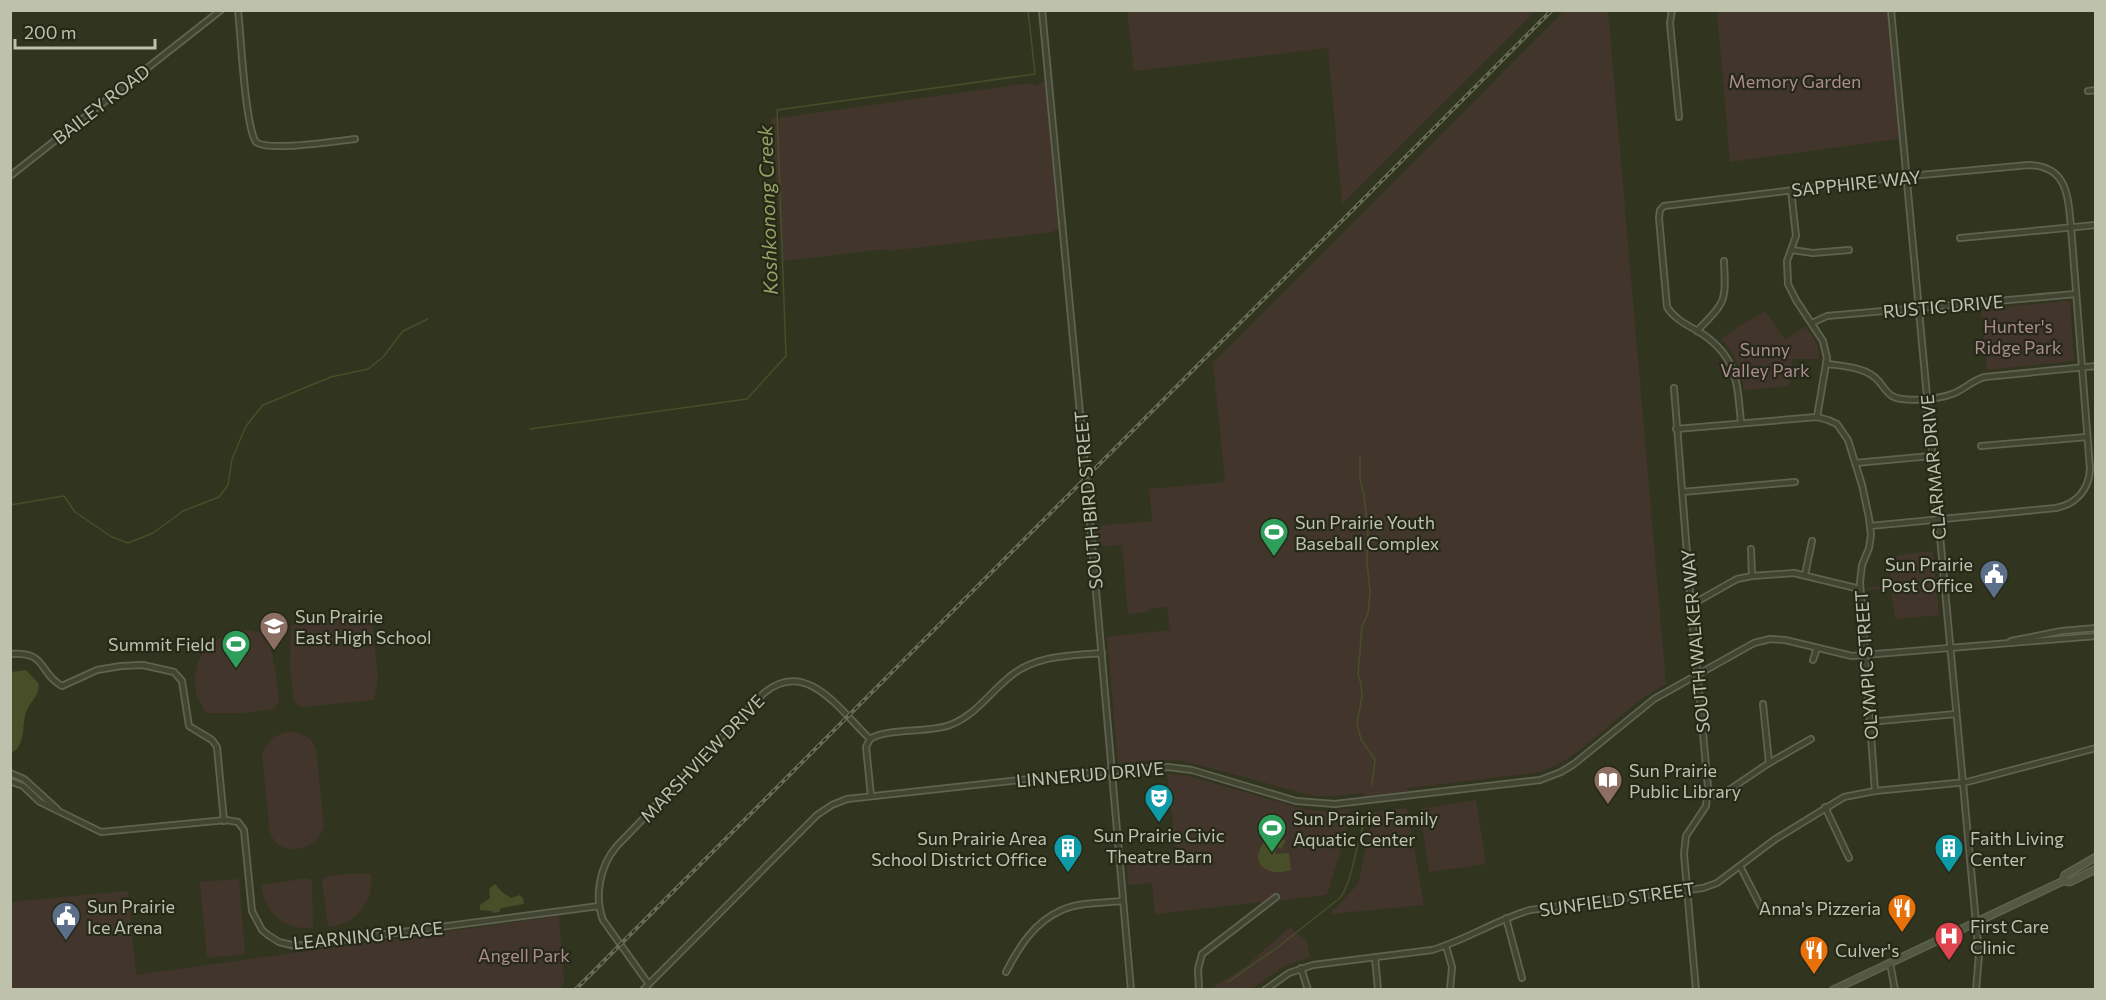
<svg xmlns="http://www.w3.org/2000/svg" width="2106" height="1000" font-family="Commissioner,sans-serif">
<rect width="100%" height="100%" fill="#31341f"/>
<g fill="#42362c">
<path d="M1127 11V10L1535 11 1342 204 1328 48 1134 71Z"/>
<path d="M1564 11H1608L1666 684C1621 706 1579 765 1534 773L1408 788V791L1365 797 1364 793 1334 796H1314L1183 761 1154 760 1118 764 1107 637 1170 630 1167 607 1148 609V612L1128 614 1122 545 1097 547 1095 526 1152 521 1149 489 1225 482 1213 363Z"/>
<path d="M1717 11H1891L1904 138 1730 162Z"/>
<path d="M1045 81 1059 230H1054V232L887 251 886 249 783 261 771 119 1031 83 1036 86Z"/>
<path d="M2067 301 2070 303 2074 361 1987 370 1981 309Z"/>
<path d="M1765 311 1785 340 1806 326 1817 344 1819 359H1792L1789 386 1744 390C1742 371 1735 353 1721 339L1739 326Z"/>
<path d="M1933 551 1939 615 1895 619 1891 588 1866 590V588L1891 585 1890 575 1897 555Z"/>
<path d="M372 616 378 680 374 700 301 707 294 701 290 668 291 625Z"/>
<path d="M249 630 268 635 276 673 279 702 273 709 245 713H206C202 706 197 699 196 691 189 657 216 631 249 630Z"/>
<path d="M287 732C300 732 311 736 316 749L324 827C314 855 273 858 269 827L262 754C267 741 274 735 287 732Z"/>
<path d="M1167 774 1189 776 1303 809 1320 811 1350 809 1345 836 1327 895 1155 914 1152 883 1128 885 1127 865 1177 860Z"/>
<path d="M1476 800 1486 864 1429 872 1420 809Z"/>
<path d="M1407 808 1424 905 1330 914 1358 884 1374 812Z"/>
<path d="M345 874H371C374 902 357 924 328 927L322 881 325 877Z"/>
<path d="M308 878 312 881 313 928C285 930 265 914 261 885Z"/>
<path d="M239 879 245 954 207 958 200 882Z"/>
<path d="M128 891 136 975 559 916 564 983 558 990 11 989V902Z"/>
<path d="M1290 927 1307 941 1310 957 1283 967 1251 989H1210L1245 967Z"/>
</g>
<g fill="#484e28">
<path d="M26 670 39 684C39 695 32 700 27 710 21 723 27 746 11 753V672Z"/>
<path d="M1269 837 1281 838 1286 841 1281 849 1275 846 1276 854 1289 853 1291 870C1286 871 1280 873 1276 872 1252 870 1255 849 1269 837Z"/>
<path d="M495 884 502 892 511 898 520 895 523 898 524 904 501 908 499 912 494 913 491 911 480 910V905L490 898 489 889Z"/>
</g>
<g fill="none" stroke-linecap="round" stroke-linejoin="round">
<g stroke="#484e28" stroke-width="1.5">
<path d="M530 429 747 399 786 356 777 110 1035 74 1028 10"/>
<path d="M1360 455V479L1364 495 1368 531 1367 564 1370 592 1368 614 1362 626 1358 675 1361 684 1362 696 1357 724 1361 739 1375 760 1372 785"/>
<path d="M10 505 64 496 75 512 112 537 128 543 153 533 183 511 219 497 228 485 232 459 246 426 263 405 331 377 368 369 383 357 403 331 428 319"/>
<path d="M1228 982 1278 947 1341 897C1357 871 1355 832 1371 812"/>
</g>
<g stroke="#5f6350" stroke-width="8">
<g id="minor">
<path d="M238 10C241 36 245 126 256 142 268 152 337 141 355 139"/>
<path d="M1042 10 1086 477 1131 990"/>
<path d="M1672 10 1670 23 1679 117"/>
<path d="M1891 10 1979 955 1976 990"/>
<path d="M2088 91 2096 90"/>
<path d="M10 176 221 10"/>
<path d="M1791 190 1796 236 1787 261 1788 284 1796 300 1823 341 1827 358 1817 417"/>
<path d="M1960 238 2096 225"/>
<path d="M1792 250 1813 253 1849 250"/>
<path d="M1812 323 1827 316 2076 294"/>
<path d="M1697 331C1726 301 1726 303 1724 261"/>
<path d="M1828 364C1842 366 1861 367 1873 376 1881 381 1884 391 1892 396 1904 403 1939 399 1952 394 1964 390 1972 380 1985 377L2096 366"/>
<path d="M1674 388 1691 605 1708 787 1706 806 1686 836 1684 854 1696 990"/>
<path d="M1741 423C1737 380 1737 354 1696 330 1685 324 1674 318 1667 307L1659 218 1660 210 1664 206 1899 177 2029 165C2068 166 2068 197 2071 227L2090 469C2089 490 2076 504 2056 508L1870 526"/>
<path d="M1676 429 1817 417 1828 420 1837 424 1848 440 1862 485 1869 518 1871 535 1869 548 1862 565 1860 582 1875 791"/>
<path d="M1981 446 2087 437"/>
<path d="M1855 463 1931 456"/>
<path d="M1682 492 1795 482"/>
<path d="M1751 549 1752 576"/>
<path d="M1805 575 1812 541"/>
<path d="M1691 605 1737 579 1752 576 1794 573 1860 589"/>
<path d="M2011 641 2062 631 2096 628"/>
<path d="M10 654C48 651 38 673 62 686L97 670 121 666 143 665 174 672 182 681 189 726 212 740 217 747 224 821"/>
<path d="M1813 660 1817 648"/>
<path d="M1763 704 1769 763"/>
<path d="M1869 722 1956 714"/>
<path d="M870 739C885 728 930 733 950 725 974 716 988 695 1007 679 1033 655 1068 656 1102 653"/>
<path d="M870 739 866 747 871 796"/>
<path d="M10 773 24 779 57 809"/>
<path d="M10 781 23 786 40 802 101 832 226 820 238 822 244 830 252 911 262 930 268 935 279 942 296 946 599 906"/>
<path d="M1708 796 1726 792 1769 763 1811 739"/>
<path d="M1825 807 1849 858"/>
<path d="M1740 866 1761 907"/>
<path d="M1506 918 1522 978"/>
<path d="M1446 946 1452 967 1450 990"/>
<path d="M1375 957 1378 990"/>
<path d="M1890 963 1895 990"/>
<path d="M1301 968 1308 990"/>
<path d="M1006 972C1019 947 1034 922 1062 910 1079 902 1103 903 1123 901"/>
<path d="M648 983 603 920C594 896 600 866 616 847L764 693C807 657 841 712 870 739"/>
<path d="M643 990 817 815 832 805 847 799 1076 774 1168 767 1192 770 1296 801 1335 804 1540 780 1561 772 1574 764 1654 699 1754 643 1770 639 1785 640 1852 656 2096 636"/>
<path d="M1199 990 1198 969 1202 954 1276 897"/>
<path d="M1265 990 1289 973 1313 965 1432 950C1466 940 1496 920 1530 910L1703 888 1717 883 1774 840 1844 797 1875 791 1967 782 2096 748"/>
</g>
</g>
<g stroke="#5f6350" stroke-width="9">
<g id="secondary">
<path d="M2063 881 2065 875 2096 857"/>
<path d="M1833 990 2063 881 2070 882 2096 869"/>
</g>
</g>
<use href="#minor" stroke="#424532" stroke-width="4.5"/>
<use href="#secondary" stroke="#535840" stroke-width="6"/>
<g stroke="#686c54" stroke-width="4">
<path id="rail" d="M575 990 1552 10"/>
</g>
<use href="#rail" stroke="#262918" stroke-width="1.5" stroke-dasharray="4.5" stroke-linecap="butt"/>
</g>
<defs>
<g id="stadium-pin" transform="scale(1.5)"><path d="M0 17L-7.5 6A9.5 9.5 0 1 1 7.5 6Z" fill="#2e9e5b" stroke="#262918"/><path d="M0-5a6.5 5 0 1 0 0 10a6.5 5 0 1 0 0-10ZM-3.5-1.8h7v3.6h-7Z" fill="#fff"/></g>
<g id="civic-pin" transform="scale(1.5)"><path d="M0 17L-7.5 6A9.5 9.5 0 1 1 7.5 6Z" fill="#5c6f8a" stroke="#262918"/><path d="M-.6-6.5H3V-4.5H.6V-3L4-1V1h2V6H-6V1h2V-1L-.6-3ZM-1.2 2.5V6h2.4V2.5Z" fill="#fff"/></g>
<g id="school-pin" transform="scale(1.5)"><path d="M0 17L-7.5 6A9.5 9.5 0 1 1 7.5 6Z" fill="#8d6e63" stroke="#262918"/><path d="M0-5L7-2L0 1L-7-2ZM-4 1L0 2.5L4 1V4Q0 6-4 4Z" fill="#fff"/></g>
<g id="library-pin" transform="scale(1.5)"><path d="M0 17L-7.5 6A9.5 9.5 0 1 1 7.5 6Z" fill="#8d6e63" stroke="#262918"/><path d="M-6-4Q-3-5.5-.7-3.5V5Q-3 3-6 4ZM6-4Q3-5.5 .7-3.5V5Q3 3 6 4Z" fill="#fff"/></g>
<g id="theatre-pin" transform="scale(1.5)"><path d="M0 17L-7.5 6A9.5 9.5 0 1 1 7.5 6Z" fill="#0f9aa8" stroke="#262918"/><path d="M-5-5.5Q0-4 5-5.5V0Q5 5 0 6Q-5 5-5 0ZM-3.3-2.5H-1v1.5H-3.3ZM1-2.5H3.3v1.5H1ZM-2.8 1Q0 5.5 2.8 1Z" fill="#fff"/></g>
<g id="building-pin" transform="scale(1.5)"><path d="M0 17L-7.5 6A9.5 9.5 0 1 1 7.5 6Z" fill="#0f9aa8" stroke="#262918"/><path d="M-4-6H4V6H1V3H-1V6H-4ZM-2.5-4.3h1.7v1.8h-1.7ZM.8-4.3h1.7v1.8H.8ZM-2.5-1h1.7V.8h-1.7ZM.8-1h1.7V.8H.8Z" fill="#fff"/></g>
<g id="restaurant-pin" transform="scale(1.5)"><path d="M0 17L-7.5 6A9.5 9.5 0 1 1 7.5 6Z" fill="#e8710a" stroke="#262918"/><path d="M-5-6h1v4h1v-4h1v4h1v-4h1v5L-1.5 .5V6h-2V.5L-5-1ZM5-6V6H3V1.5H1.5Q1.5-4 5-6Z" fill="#fff"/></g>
<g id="hospital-pin" transform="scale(1.5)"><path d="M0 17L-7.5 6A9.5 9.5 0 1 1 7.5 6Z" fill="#e0444e" stroke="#262918"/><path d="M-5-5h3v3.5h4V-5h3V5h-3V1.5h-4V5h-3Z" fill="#fff"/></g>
</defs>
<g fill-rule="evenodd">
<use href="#stadium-pin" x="1274" y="532"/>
<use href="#civic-pin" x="1994" y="574"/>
<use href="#school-pin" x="274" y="626"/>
<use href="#stadium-pin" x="236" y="644"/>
<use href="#library-pin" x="1608" y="780"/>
<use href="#theatre-pin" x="1159" y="798"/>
<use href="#stadium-pin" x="1272" y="828"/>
<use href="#building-pin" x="1068" y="848"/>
<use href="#building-pin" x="1949" y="848"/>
<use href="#restaurant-pin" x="1902" y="908"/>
<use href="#civic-pin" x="66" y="916"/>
<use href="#hospital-pin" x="1949" y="936"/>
<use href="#restaurant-pin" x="1814" y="950"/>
</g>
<g text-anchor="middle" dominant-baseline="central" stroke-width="4.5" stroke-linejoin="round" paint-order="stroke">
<g font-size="18" fill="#ac8b92" stroke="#262918">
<text x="1795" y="81">Memory Garden</text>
<text x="2018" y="326">Hunter's<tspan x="2018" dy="21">Ridge Park</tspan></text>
<text x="1765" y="349">Sunny<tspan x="1765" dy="21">Valley Park</tspan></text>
<text x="524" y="955">Angell Park</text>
</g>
<g font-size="18" fill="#bec2ac" stroke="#262918">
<text transform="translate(101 104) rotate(-38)">BAILEY ROAD</text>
<text transform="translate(1856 183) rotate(-6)">SAPPHIRE WAY</text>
<text transform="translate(1943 306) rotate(-5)">RUSTIC DRIVE</text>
<text transform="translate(1933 467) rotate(-95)">CLARMAR DRIVE</text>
<text transform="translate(1088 500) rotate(-95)">SOUTH BIRD STREET</text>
<text transform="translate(1695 641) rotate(-95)">SOUTH WALKER WAY</text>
<text transform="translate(1866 665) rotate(-94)">OLYMPIC STREET</text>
<text transform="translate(702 758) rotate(-46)">MARSHVIEW DRIVE</text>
<text transform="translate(1090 774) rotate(-5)">LINNERUD DRIVE</text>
<text transform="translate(1617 899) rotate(-8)">SUNFIELD STREET</text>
<text transform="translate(368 935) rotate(-6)">LEARNING PLACE</text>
</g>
<g font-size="18" fill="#bec2ac" stroke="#262918" text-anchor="start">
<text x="1295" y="522">Sun Prairie Youth<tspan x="1295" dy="21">Baseball Complex</tspan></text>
<text x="1973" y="564" text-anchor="end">Sun Prairie<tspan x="1973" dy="21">Post Office</tspan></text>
<text x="295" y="616">Sun Prairie<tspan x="295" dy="21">East High School</tspan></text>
<text x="215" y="644" text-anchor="end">Summit Field</text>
<text x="1629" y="770">Sun Prairie<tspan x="1629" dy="21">Public Library</tspan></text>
<text x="1293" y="818">Sun Prairie Family<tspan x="1293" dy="21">Aquatic Center</tspan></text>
<text x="1159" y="835" text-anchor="middle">Sun Prairie Civic<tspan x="1159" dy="21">Theatre Barn</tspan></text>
<text x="1047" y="838" text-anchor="end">Sun Prairie Area<tspan x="1047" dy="21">School District Office</tspan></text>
<text x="1970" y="838">Faith Living<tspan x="1970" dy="21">Center</tspan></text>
<text x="87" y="906">Sun Prairie<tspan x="87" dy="21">Ice Arena</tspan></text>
<text x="1881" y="908" text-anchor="end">Anna's Pizzeria</text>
<text x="1970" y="926">First Care<tspan x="1970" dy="21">Clinic</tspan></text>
<text x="1835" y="950">Culver's</text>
</g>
<g font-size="20" font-style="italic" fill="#98a164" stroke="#262918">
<text transform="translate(767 210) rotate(-92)">Koshkonong Creek</text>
</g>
</g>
<rect width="2106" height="1000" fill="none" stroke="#bec2ac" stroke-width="24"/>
<path d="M15 39v9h140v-9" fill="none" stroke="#bec2ac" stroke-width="3"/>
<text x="24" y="39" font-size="18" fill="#bec2ac" stroke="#262918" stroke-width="4.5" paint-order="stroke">200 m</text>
</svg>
